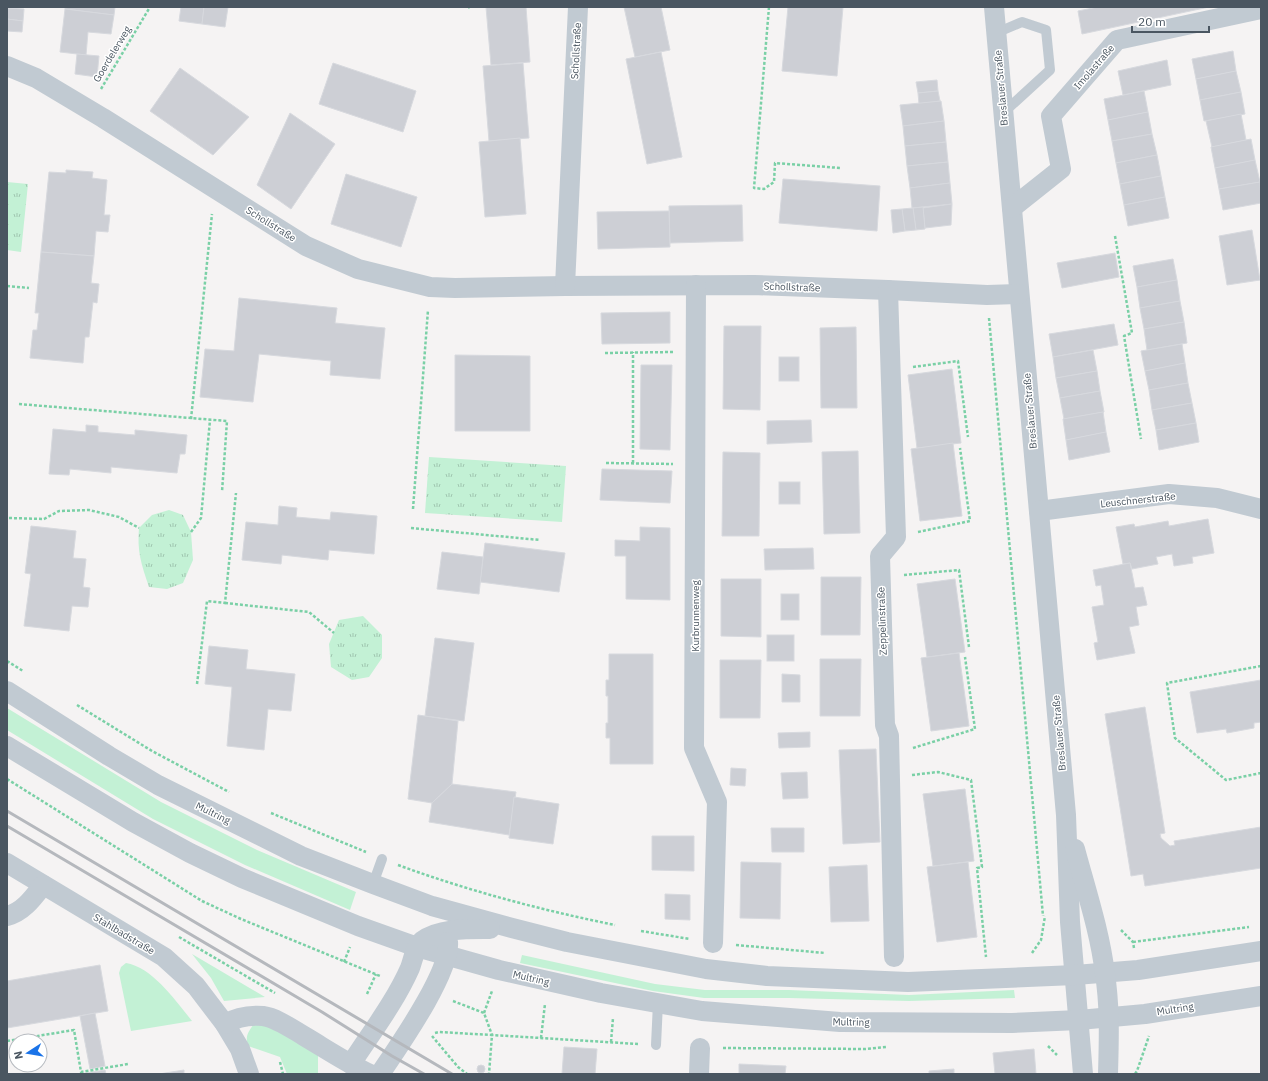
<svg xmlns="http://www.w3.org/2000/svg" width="1268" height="1081" font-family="'IBM Plex Sans',sans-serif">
<defs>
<pattern id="park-tufts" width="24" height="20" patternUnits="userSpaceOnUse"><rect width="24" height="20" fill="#c3f1d5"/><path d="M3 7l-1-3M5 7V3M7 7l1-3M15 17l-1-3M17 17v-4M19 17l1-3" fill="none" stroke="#a0c6b0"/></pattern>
</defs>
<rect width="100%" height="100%" fill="#f5f3f3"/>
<g fill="#c3f1d5">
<path d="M7 708 161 802 257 850 356 892 350 910 245 865 153 819 7 730Z"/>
<path d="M192 954 265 997 224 1001 211 978Z"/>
<path d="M522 955 655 984 705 990H789L909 995 1014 990 1015 998 909 1001 789 998H704L653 991 520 963Z"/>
<path d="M126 963C152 967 176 1001 192 1021L131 1031 119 973 121 967Z"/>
<path d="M254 1024H267L318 1055V1074H287L280 1057 248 1046C245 1036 248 1032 254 1024Z"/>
</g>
<g fill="url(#park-tufts)">
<path d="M7 182 28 184 21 252 7 250Z"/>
<path d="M429 457 566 466 562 522 425 513Z"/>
<path d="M169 510 183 515 191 532 193 560 183 583 167 589 149 587C141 564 137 551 139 528L152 515Z"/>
<path d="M363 616 382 635V658L369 677 352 680 331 667 329 644 339 620Z"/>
</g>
<g fill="#cdcfd5" stroke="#d7d9de">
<path d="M65 7H115L114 15 65 9Z"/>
<path d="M181 7H204L202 24 179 21Z"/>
<path d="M204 7H228L225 27 202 24Z"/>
<path d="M486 7H526L530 62 491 65Z"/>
<path d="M624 7H661L670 50 635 57Z"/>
<path d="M788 7H843L837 76 782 71Z"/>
<path d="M1098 7H1209L1082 34 1078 11Z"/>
<path d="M7 8 24 9 23 21 7 19Z"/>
<path d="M65 9 114 15 111 34 88 32 86 55 60 52Z"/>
<path d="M7 19 23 21 22 32 7 31Z"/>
<path d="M1233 51 1236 71 1196 79 1192 59Z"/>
<path d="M661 52 682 157 647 164 626 59Z"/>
<path d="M77 54 99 56 97 77 75 74Z"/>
<path d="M1167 60 1171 85 1123 95 1118 71Z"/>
<path d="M333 63 416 91 403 132 319 104Z"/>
<path d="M523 63 529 138 489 141 483 66Z"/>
<path d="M180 68 249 117 213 155 150 111Z"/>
<path d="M1236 71 1241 92 1200 100 1196 79Z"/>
<path d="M937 80 938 91 918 93 916 82Z"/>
<path d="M938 91 940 101 919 104 918 93Z"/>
<path d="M1144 91 1148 112 1108 120 1104 99Z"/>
<path d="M1241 92 1245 114 1204 121 1200 100Z"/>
<path d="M941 101 944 121 903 126 900 105Z"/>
<path d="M1148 112 1152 134 1112 141 1108 120Z"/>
<path d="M290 113 335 144 291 209 257 185Z"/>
<path d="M1241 114 1246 140 1212 147 1206 121Z"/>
<path d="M944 121 946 142 905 146 903 126Z"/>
<path d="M1152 134 1157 155 1116 163 1112 141Z"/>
<path d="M520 138 526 214 485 217 479 142Z"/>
<path d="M1251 139 1255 160 1215 168 1211 147Z"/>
<path d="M946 142 948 162 907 166 905 146Z"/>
<path d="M1157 155 1161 176 1120 184 1116 163Z"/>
<path d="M1255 160 1260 182 1219 189 1215 168Z"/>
<path d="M948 162 950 183 910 188 907 166Z"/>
<path d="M66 170 93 172 92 178 107 180 104 215H110L108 232 96 231 94 256 41 252 49 172 66 173Z"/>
<path d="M346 174 417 197 401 247 331 224Z"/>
<path d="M1161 176 1165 197 1124 205 1120 184Z"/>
<path d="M783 179 880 186 877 231 779 223Z"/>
<path d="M1260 182 1261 203 1223 210 1219 189Z"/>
<path d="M950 183 952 204 912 208 910 188Z"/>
<path d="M1165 197 1169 218 1128 226 1124 205Z"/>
<path d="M952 204 951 225 925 228 923 208Z"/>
<path d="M742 205 743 241 670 243 669 206Z"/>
<path d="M923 207 925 229 916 230 913 208Z"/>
<path d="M913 208 916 230 905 231 902 209Z"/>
<path d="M902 209 905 231 893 233 891 210Z"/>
<path d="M669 211 670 247 598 249 597 212Z"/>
<path d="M1252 230 1260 280 1227 285 1219 236Z"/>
<path d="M41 252 94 256 91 283 99 284 97 303 93 302 89 337H85L83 363 30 358 33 330H37L39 313H35Z"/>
<path d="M1115 253 1119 277 1062 288 1057 263Z"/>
<path d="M1173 259 1177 280 1137 287 1133 266Z"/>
<path d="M1177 280 1180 301 1140 308 1137 287Z"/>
<path d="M239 298 337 308 335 323 385 328 380 379 330 375 331 361 259 354 253 402 200 397 205 349 234 351Z"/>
<path d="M1180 301 1184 322 1144 329 1140 308Z"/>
<path d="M670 312V343L602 344 601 313Z"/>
<path d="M1184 322 1187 343 1147 350 1144 329Z"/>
<path d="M1114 324 1118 345 1053 357 1049 334Z"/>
<path d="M724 326H761L760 410 723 409Z"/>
<path d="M856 327 857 408H821L820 328Z"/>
<path d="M1182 344 1185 363 1145 371 1141 351Z"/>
<path d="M1093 350 1097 371 1056 378 1053 357Z"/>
<path d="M455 355 530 356V431H455Z"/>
<rect x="779" y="357" width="20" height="24"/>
<path d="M1185 363 1188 383 1149 390 1145 371Z"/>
<path d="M641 365H672L670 450 640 449Z"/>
<path d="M952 369 961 443 917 448 908 375Z"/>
<path d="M1097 371 1100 391 1060 398 1056 378Z"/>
<path d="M1188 383 1192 403 1152 410 1149 390Z"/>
<path d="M1100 391 1104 412 1064 419 1060 398Z"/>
<path d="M1192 403 1196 423 1156 430 1152 410Z"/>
<path d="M1103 412 1106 432 1066 440 1063 419Z"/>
<path d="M811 420 812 442 767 444V421Z"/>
<path d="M1196 423 1199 442 1159 450 1156 430Z"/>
<path d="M86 425 98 426V432L135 435V430L187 435 185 454H180L177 473 111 467V473L70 469 69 475 49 474 53 429 86 432Z"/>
<path d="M1106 432 1110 452 1069 460 1066 440Z"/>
<path d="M953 443 962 516 920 521 911 449Z"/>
<path d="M858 451 860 533 824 534 822 452Z"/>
<path d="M723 452 760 453 759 536H722Z"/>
<path d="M602 469 672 471 670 503 600 500Z"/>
<rect x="779" y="482" width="21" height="22"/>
<path d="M279 506 297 508 296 517 330 520 331 512 377 516 374 554 329 550 328 560 282 555 281 564 242 560 246 522 278 525Z"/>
<path d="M1208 519 1214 553 1192 557 1193 563 1174 566 1172 554 1156 557 1158 564 1132 569 1130 563 1123 564 1116 527 1134 524 1135 527 1168 521 1169 526Z"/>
<path d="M31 526 76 531 73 558 86 559 83 587 90 588 88 607 72 606 69 631 24 626 31 574 25 573Z"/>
<path d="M640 527 670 528V600L626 599V556H615V540L640 541Z"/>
<path d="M485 543 565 553 559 592 480 582Z"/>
<path d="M813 548 814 569 765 570 764 549Z"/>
<path d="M442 552 483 557 479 594 437 589Z"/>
<path d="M1130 563 1135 588 1143 587 1147 605 1136 607 1139 625 1129 627 1135 653 1097 660 1094 643 1098 642 1092 607 1104 605 1101 585 1096 586 1093 570Z"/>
<path d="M821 577H861L860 635H821Z"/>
<path d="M721 579H761V637L721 636Z"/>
<path d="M955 579 965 652 927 657 917 584Z"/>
<rect x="781" y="594" width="18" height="26"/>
<rect x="767" y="635" width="27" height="26"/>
<path d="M435 638 474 643 464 721 425 716Z"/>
<path d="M209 646 248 650 246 669 295 674 291 711 268 709 264 750 227 746 232 687 205 684Z"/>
<path d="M959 653 969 726 931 731 921 658Z"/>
<path d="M609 654H653V764H610V738H606V723H608V696H606V680H609Z"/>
<path d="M820 659H861L860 716H820Z"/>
<path d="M720 660H761L760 718H720Z"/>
<path d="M782 674 800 675V702H782Z"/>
<path d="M1261 680V722L1254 723V728L1227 733 1226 729 1197 733 1190 692Z"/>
<path d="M1145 707 1165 833 1160 834 1161 838 1170 846 1175 845 1174 841 1261 827V868L1145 886 1143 874 1131 876 1105 714Z"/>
<path d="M418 715 458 721 452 784 432 803 408 799Z"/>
<path d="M810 732V747L779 748 778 733Z"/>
<path d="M876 749 880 842 843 844 839 750Z"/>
<path d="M731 768 746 769 745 786 730 785Z"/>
<path d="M807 772 808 798 783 799 781 773Z"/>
<path d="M452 784 516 792 509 835 429 822 432 803Z"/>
<path d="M965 789 974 861 933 866 923 794Z"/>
<path d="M514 797 559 804 553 844 509 838Z"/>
<path d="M771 828H804V852H772Z"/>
<path d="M652 836H694V871L652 870Z"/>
<path d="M741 862 781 863 780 919 740 918Z"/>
<path d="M968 862 977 937 937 942 927 867Z"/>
<path d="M867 865 869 921 831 922 829 867Z"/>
<path d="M665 894 690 895V920L665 919Z"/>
<path d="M100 965 108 1011 7 1028V981Z"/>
<path d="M95 1013 105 1066 90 1069 80 1016Z"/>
<path d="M564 1047 597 1049 595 1074H562Z"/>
<path d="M1034 1049 1036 1074H995L993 1053Z"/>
<path d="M739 1064 786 1066 785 1074H739Z"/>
<circle cx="481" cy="1069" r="4"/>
<path d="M954 1069V1074H929V1071Z"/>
<path d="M105 1070 106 1074H80Z"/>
<path d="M184 1070V1074H159Z"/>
</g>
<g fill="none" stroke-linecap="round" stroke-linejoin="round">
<g stroke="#7ad0a6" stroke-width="2.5" stroke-dasharray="3 2" stroke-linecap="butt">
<path d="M769 7 754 188 764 189 774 182 775 163 840 168"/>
<path d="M468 8 469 7"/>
<path d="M101 89 150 7"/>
<path d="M1115 236 1132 333 1124 336 1141 439"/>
<path d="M7 286 29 288"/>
<path d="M989 318 1043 916"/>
<path d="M605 353 673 352"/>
<path d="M913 367 958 361 968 437"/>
<path d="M19 404 227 421 222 492"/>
<path d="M191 419 212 214"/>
<path d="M606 463 673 464"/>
<path d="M633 463V352"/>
<path d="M413 509 428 310"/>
<path d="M9 518 44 519 59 511 89 510 119 517 139 528"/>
<path d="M411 528 540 540"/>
<path d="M191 532 201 518 210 420"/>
<path d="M918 532 970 521 960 448"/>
<path d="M904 575 959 570 969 647"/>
<path d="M225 603 309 612 334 633"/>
<path d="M7 661 23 671"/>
<path d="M1261 666 1167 683 1175 738 1226 780 1261 773"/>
<path d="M197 684 207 601 225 603 236 493"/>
<path d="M77 705 152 751 229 792"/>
<path d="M913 748 975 729 965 657"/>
<path d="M912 775 938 772 971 780 982 867 977 868 986 957"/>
<path d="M7 779 202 901 241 919 380 976"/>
<path d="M271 813 366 852"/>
<path d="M398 865C469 891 541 910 615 925"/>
<path d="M1121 930 1133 942 1134 948"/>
<path d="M641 931 690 939"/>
<path d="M179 937 275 993"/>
<path d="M1133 942 1249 927"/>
<path d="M736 945 825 953"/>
<path d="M1032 953 1041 940 1045 916"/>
<path d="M344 962 350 947"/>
<path d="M367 994 376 974"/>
<path d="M453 1001 484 1013 492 1035 638 1044"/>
<path d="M484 1013 492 991"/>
<path d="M435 1033 439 1032 492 1035 489 1074"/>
<path d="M432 1036 458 1067 467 1074"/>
<path d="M541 1038 545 1004"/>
<path d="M7 1041 74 1030 81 1072 128 1064"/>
<path d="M611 1042 613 1018"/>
<path d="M1048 1046 1057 1055"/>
<path d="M723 1048 865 1049 886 1047"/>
<path d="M280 1062 283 1074"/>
<path d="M1135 1074 1137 1071 1149 1036"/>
</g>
<g stroke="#c1cad2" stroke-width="10">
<path d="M996 33 1022 22 1046 30 1050 70 1003 113"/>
<path d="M373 884 382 859"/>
<path d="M656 1045 658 1003"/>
</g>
<g stroke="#c1cad2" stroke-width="20">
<path d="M994 7 1066 815 1070 922 1083 1074"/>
<path d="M7 66 36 78 103 118 306 246 358 269 430 287 455 288 565 286 754 285 888 290 987 295 1019 294"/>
<path d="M1012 208 1061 169 1051 116 1117 40 1261 9"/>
<path d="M696 285 694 748 717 802 713 943"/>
<path d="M565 286 578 7"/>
<path d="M888 290 896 537 880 556 885 725 889 736 894 957"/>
<path d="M1039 511 1169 494 1217 498 1261 509"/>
<path d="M7 691 109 756 158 785 301 856 373 884 432 906 512 928 567 942 706 969 767 976 908 982 1075 975 1138 970 1261 951"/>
<path d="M7 746 133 822 190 853 242 878 358 926 417 947 499 970 601 993 702 1011 840 1022 1012 1023 1079 1020 1145 1014 1261 996"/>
<path d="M1075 849C1086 890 1100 932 1105 974 1110 1007 1109 1040 1108 1074"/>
<path d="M7 863 164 957 196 986 225 1024 240 1049 249 1074"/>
<path d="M7 916C23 912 33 898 43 885"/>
<path d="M225 1024C237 1017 249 1015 263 1016 277 1018 292 1029 304 1036 326 1049 347 1063 370 1074"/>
<path d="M351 1064C371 1033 395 1002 410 968 413 960 415 947 422 941 439 928 469 929 490 929"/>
<path d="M380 1074C398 1047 451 972 448 942"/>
<path d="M699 1074 700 1048"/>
</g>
<g stroke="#b5b8bd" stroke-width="3">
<path d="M7 811 452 1074"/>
<path d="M7 826 322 1012 392 1056 424 1074"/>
</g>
</g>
<g text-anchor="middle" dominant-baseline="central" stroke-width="3" stroke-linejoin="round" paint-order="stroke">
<g font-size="10" fill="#4a5661" stroke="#fff">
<text transform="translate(576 51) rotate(-87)">Schollstraße</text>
<text transform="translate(112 54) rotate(-59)">Goerdelerweg</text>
<text transform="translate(1094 67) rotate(-49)">Imolastraße</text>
<text transform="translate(1001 88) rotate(-95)">Breslauer Straße</text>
<text transform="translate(271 224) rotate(32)">Schollstraße</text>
<text transform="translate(792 287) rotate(2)">Schollstraße</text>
<text transform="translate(1030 411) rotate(-95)">Breslauer Straße</text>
<text transform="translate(1138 500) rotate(-6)">Leuschnerstraße</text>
<text transform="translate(695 616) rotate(-90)">Kurbrunnenweg</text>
<text transform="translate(882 621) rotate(-92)">Zeppelinstraße</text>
<text transform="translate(1059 733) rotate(-95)">Breslauer Straße</text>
<text transform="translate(213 813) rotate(26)">Multring</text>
<text transform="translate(124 934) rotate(31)">Stahlbadstraße</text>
<text transform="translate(531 978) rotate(13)">Multring</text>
<text transform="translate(1175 1009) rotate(-9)">Multring</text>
<text transform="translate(851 1022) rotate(1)">Multring</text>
</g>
</g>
<rect width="1268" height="1081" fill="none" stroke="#4a5661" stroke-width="16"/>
<g transform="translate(28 1053) rotate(258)"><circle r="19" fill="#ffffff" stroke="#b7bbc0"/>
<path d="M0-3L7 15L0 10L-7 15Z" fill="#1a73e8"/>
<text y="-6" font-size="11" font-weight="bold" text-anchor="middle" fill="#4a5661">N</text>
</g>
<path d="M1132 26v6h77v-6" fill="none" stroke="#4a5661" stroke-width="2"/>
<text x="1138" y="26" font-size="12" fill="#4a5661" stroke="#ffffff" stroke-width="3" paint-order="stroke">20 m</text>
</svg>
